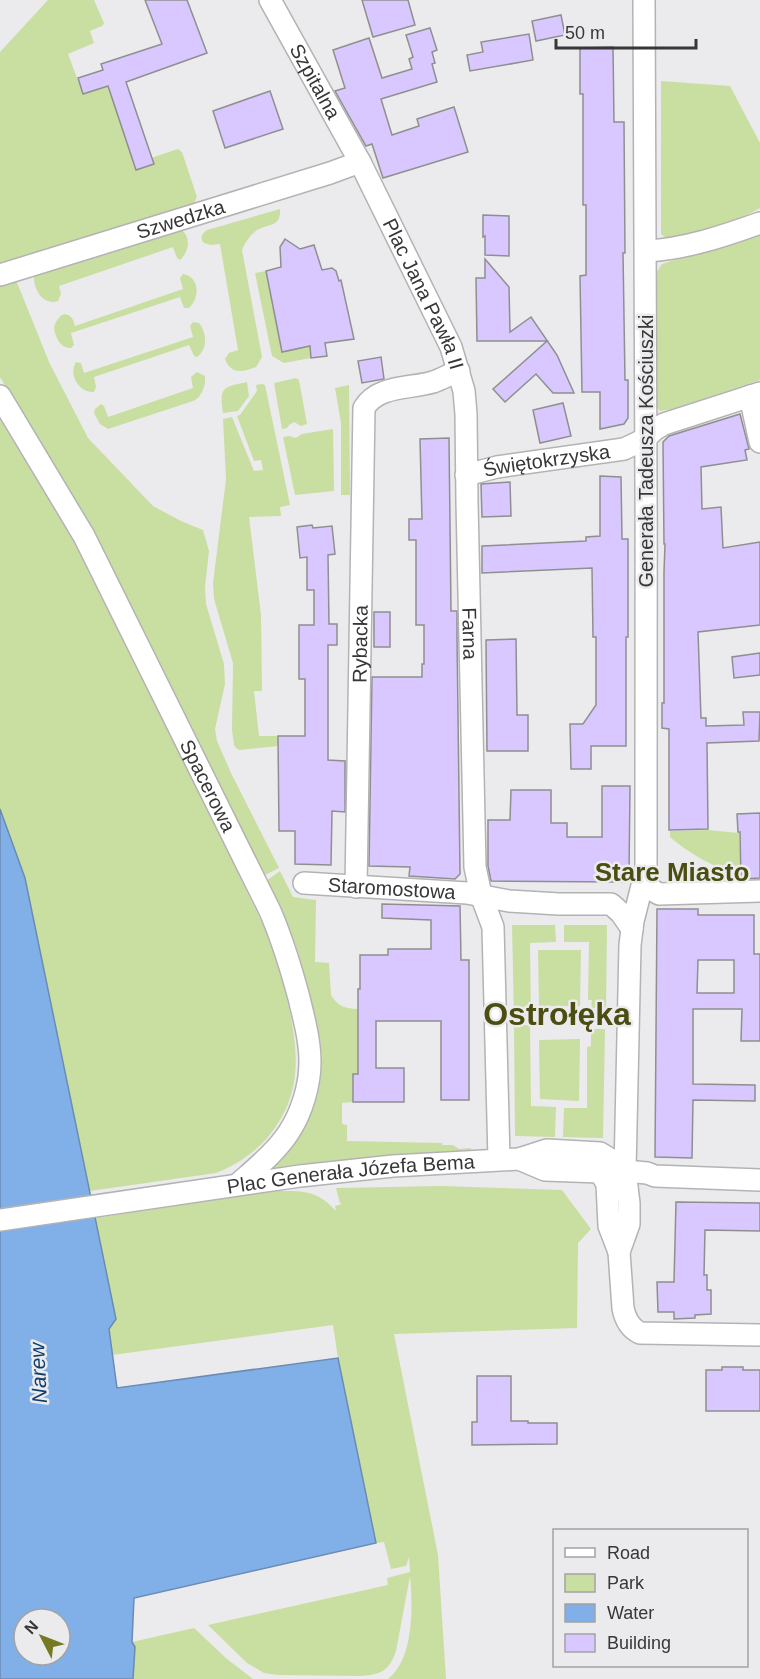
<svg xmlns="http://www.w3.org/2000/svg" width="760" height="1679" font-family="Helvetica,sans-serif">
<rect width="100%" height="100%" fill="#ebebed"/>
<g fill="#c9dea1">
<path d="M48 0H94L104 23 102 26 90 31 94 43 68 54 83 94 97 89 92 74 95 72 101 88 108 85 136 170 153 164 151 158 178 149 182 152 197 197 192 207 0 269V52Z"/>
<path d="M661 81 730 86 760 143V208C731 224 699 237 666 238L661 234Z"/>
<path d="M280 209C281 227 270 223 257 230 250 235 245 242 242 250L262 357 256 367C243 372 231 375 225 359L229 353 238 350 220 244 210 245 204 243C199 239 202 233 207 230Z"/>
<path d="M182 230C191 238 189 252 180 260L177 258 173 247 59 286 61 294 58 301C43 306 33 289 34 275Z"/>
<path d="M760 232V380L672 409 660 411 655 405V275L662 264Z"/>
<path d="M266 271 282 351 310 346 311 358 284 363 272 356 255 273Z"/>
<path d="M183 274C200 277 200 298 189 308H184L180 297 71 333 74 345 71 348C60 348 55 337 54 327 56 320 63 309 71 317 73 319 74 323 75 326L183 289 180 278Z"/>
<path d="M16 280 49 362 88 438 153 506 181 521 203 530 209 551 205 587 206 604 224 664 225 684 215 729 217 741 231 773 279 868 263 876 103 552 75 500 0 377V281Z"/>
<path d="M193 322 199 323C207 333 208 349 197 357L194 356 189 345 94 377 96 387 94 392C79 393 68 374 76 362L81 363 84 373 193 337 190 326Z"/>
<path d="M197 372 205 376C206 385 202 397 193 401L108 429 100 424 94 413 95 409 101 404 104 406 108 417 193 388 191 377Z"/>
<path d="M296 378 299 380 307 424 301 426 294 422 289 425 287 428 282 429 274 383Z"/>
<path d="M247 382 249 396 238 411 223 413C219 387 223 387 247 382Z"/>
<path d="M262 384 265 385 290 505 280 507 281 516 249 517 261 615 262 691H254L259 736H278V746L240 750 237 749 234 745 232 730 233 663 214 599 213 583 226 479 223 419 232 417 254 471 263 470 261 460 254 461 237 416 240 415 257 391 256 385Z"/>
<path d="M349 385 350 495H341V423L335 388Z"/>
<path d="M0 412C103 581 184 763 271 941 278 963 284 984 289 1007 299 1056 302 1096 268 1137 253 1154 236 1165 216 1173L90 1191 25 878 0 809Z"/>
<path d="M333 429 334 491 295 495 283 437 289 436 296 438 302 434Z"/>
<path d="M708 830 739 833 741 873C719 872 686 851 670 837V831Z"/>
<path d="M280 871 293 897 316 900 315 962 329 963 331 995C337 1006 346 1009 358 1009V1074H353V1102L342 1103V1124L347 1125V1141L442 1143V1145H453L459 1149 470 1148 472 1150 377 1156 271 1169C305 1137 327 1094 321 1046 319 1028 314 1010 309 992 305 979 302 965 298 952 290 927 278 904 266 881Z"/>
<path d="M512 925H555L556 942 530 943 531 1017H514Z"/>
<path d="M564 925H607L606 1008H591L592 1000H588L589 942H564Z"/>
<path d="M538 950H581L580 1006H539Z"/>
<path d="M514 1025H530L531 1106 556 1107 555 1137 515 1136Z"/>
<path d="M591 1029H605L603 1138 563 1137 564 1108H587V1047L591 1046Z"/>
<path d="M580 1039 579 1101 540 1099 539 1040Z"/>
<path d="M441 1186 562 1190 591 1229 578 1243 577 1328 394 1334 438 1555 446 1679H388C414 1659 413 1606 410 1576L396 1651C389 1671 382 1674 362 1676L278 1675 264 1673 247 1663 208 1625 388 1585 387 1578 410 1572 409 1557 406 1566 391 1569 384 1542 376 1543 338 1358 333 1325 112 1355 95 1218 274 1191C302 1191 316 1189 336 1211L335 1206 342 1204 340 1203 336 1188Z"/>
<path d="M194 1628 227 1659 253 1679H133L135 1647 132 1642Z"/>
</g>
<path fill="#81afe7" stroke="#6b8bb2" stroke-width="1.5" fill-rule="evenodd" d="M0 809 25 878 116 1319 109 1329 117 1388 338 1358 376 1543 134 1598 132 1642 135 1647 133 1679H0ZM24 1619H60V1655H24Z"/>
<g fill="#d9c8ff" stroke="#8f8f90" stroke-width="1.5" fill-rule="evenodd">
<path d="M145 0H187L207 53 126 82 154 164 136 170 108 86 83 94 78 78 103 70 101 64 162 44Z"/>
<path d="M362 0H408L415 25 373 37Z"/>
<path d="M561 15 565 35 536 41 532 21Z"/>
<path d="M430 28 437 50 432 52 435 63 432 64 437 82 381 99 392 135 419 126 417 119 454 107 468 152 383 178 372 144 366 146 335 91 345 88 333 50 369 38 382 78 412 69 409 59 413 57 406 35Z"/>
<path d="M529 34 533 60 470 71 467 55 483 52 481 42Z"/>
<path d="M613 47 614 122H624L625 253H623L625 380H628V418L624 424 600 429V392H582L580 276 586 275V205H583V94H580V48Z"/>
<path d="M270 91 283 129 225 148 213 111Z"/>
<path d="M483 215 509 216V256L485 255V236L483 237Z"/>
<path d="M285 239 300 249 314 245 322 270 332 268 336 271 339 281 341 280 354 339 325 343 327 356 311 358 310 346 282 352 266 271 281 267 280 247Z"/>
<path d="M485 259 509 287 510 332 531 317 557 355 574 393H553L536 374 505 402 493 389 547 341H477L476 278H485Z"/>
<path d="M381 357 384 379 362 383 358 361Z"/>
<path d="M563 403 571 436 540 443 533 410Z"/>
<path d="M740 414 749 449 745 450 747 460 701 467 702 509 721 507 723 548 760 542V625L698 632 701 718H706V726L744 725 743 712H760L759 741 707 743 708 829 669 830V729L662 728V703H664V572L665 544H664L663 442 669 436Z"/>
<path d="M449 438 451 611H457V638L460 874 455 879 409 876 410 867 369 866 372 677H422V664H424V625H416V540H409V519H422L420 439Z"/>
<path d="M600 476 621 477 622 539H628V637H626V746H591V769H571L570 724H583L596 705V637H593L592 568 482 573V546L586 541V537L600 536Z"/>
<path d="M510 482 511 516 482 517 481 484Z"/>
<path d="M312 525 313 528 332 526 335 554 328 555 329 624H337V645H328V760L345 761V812L332 811 331 865 295 864V831H279L278 736H305V679H299V625H314V590H307V557L300 558 297 527Z"/>
<rect x="374" y="612" width="16" height="35"/>
<path d="M516 639 517 715H528V751H487L486 640Z"/>
<path d="M760 653V675L734 678 732 657Z"/>
<path d="M602 786H630L629 874 622 882 491 881 488 866V820H510L511 790H551V823H567V837H602Z"/>
<path d="M760 813V878L741 879 740 832H738L737 814Z"/>
<path d="M382 904 460 906 461 960H469V1100H441V1021H376V1068H404V1102H353V1074H358V989H360V955H388V949H431V920L382 918Z"/>
<path d="M657 909H698V915H754V954H760V1041H741L742 1009H693V1084L755 1085V1101L693 1100 692 1158 655 1157ZM698 960H734V993H697Z"/>
<path d="M676 1202 760 1203V1231L705 1230 704 1275H707V1290H711V1314L695 1315V1318L674 1319V1312H658L657 1282H674Z"/>
<path d="M722 1367H743V1370H760V1411H706V1370H722Z"/>
<path d="M477 1376H511V1421H528V1423H557V1444L472 1445V1422H477Z"/>
</g>
<g fill="none" stroke-linecap="round" stroke-linejoin="round">
<g stroke="#b3b3b4" stroke-width="24">
<g id="minor">
<path id="s1" d="M270 0 360 162 451 347 464 391 466 414 467 502 475 867 481 895 493 927 499 1159"/>
<path d="M647 251C685 249 724 236 760 223"/>
<path id="s2" d="M0 275 330 173 360 162"/>
<path id="s3" d="M0 396 84 536 270 911C282 939 291 968 299 998 304 1019 310 1040 310 1062 310 1085 302 1112 289 1132 276 1152 256 1168 238 1184"/>
<path d="M750 396 760 442"/>
<path id="s4" d="M466 475 497 467 624 449 645 439 654 430 664 424 760 393"/>
<path d="M644 879 652 890 659 894 760 891"/>
<path id="s5" d="M304 883 467 893 509 901 559 904H611L621 913 632 929"/>
<path id="s6" d="M356 887 364 408C378 385 409 389 433 382 442 379 450 374 459 371"/>
<path d="M519 1159 545 1170 600 1172 625 1171 647 1173 655 1176 760 1180"/>
<path d="M600 1172 607 1184 609 1226 619 1252 623 1308C625 1319 630 1328 640 1333L760 1335"/>
<path id="s7" d="M0 1220 300 1176 393 1166 519 1159 547 1150 600 1153 615 1162 625 1171"/>
<path d="M619 1252 629 1224V1203L625 1171 630 945 633 921 646 870C646 580 647 290 644 0"/>
</g>
</g>
<use href="#minor" stroke="#fff" stroke-width="21"/>
</g>
<g text-anchor="middle" dominant-baseline="central" stroke-width="5" stroke-linejoin="round" paint-order="stroke">
<g font-size="20" fill="#373737" stroke="#ebebed">
<text stroke="none"><textPath href="#s1" startOffset="93">Szpitalna</textPath></text>
<text stroke="none"><textPath href="#s2" startOffset="189">Szwedzka</textPath></text>
<text stroke="none"><textPath href="#s1" startOffset="332">Plac Jana Pawła II</textPath></text>
<text transform="translate(646 451) rotate(-90)">Generała Tadeusza Kościuszki</text>
<text stroke="none"><textPath href="#s4" startOffset="82">Świętokrzyska</textPath></text>
<text stroke="none"><textPath href="#s1" startOffset="680">Farna</textPath></text>
<text stroke="none"><textPath href="#s6" startOffset="243">Rybacka</textPath></text>
<text stroke="none"><textPath href="#s3" startOffset="442">Spacerowa</textPath></text>
<text stroke="none"><textPath href="#s5" startOffset="88">Staromostowa</textPath></text>
<text stroke="none"><textPath href="#s7" startOffset="354">Plac Generała Józefa Bema</textPath></text>
</g>
<g font-size="21" font-style="italic" fill="#0d3c6f" stroke="#ebebed">
<text transform="translate(38 1373) rotate(-93)">Narew</text>
</g>
<g font-size="26" font-weight="bold" fill="#4b4d11" stroke="#ebebed">
<text x="672" y="872">Stare Miasto</text>
</g>
<g font-size="32" font-weight="bold" fill="#4b4d11" stroke="#ebebed">
<text x="557" y="1014">Ostrołęka</text>
</g>
</g>
<rect x="553" y="1529" width="195" height="138" fill="#ebebed" stroke="#a3a3a4" stroke-width="1.5"/>
<rect x="565" y="1548" width="30" height="9" fill="#ffffff" stroke="#a3a3a4" stroke-width="1.5"/>
<text x="607" y="1559" font-size="18" fill="#373737">Road</text>
<rect x="565" y="1574" width="30" height="18" fill="#c9dea1" stroke="#a3a3a4" stroke-width="1.5"/>
<text x="607" y="1589" font-size="18" fill="#373737">Park</text>
<rect x="565" y="1604" width="30" height="18" fill="#81afe7" stroke="#a3a3a4" stroke-width="1.5"/>
<text x="607" y="1619" font-size="18" fill="#373737">Water</text>
<rect x="565" y="1634" width="30" height="18" fill="#d9c8ff" stroke="#a3a3a4" stroke-width="1.5"/>
<text x="607" y="1649" font-size="18" fill="#373737">Building</text>
<g transform="translate(42 1637) rotate(312)"><circle r="28" fill="#ebebed" stroke="#a3a3a4" stroke-width="1.5"/>
<path d="M0-4.5L10 22L0 15L-10 22Z" fill="#767921"/>
<text y="-9" font-size="16" font-weight="bold" text-anchor="middle" fill="#373737">N</text>
</g>
<path d="M556 39v9h140v-9" fill="none" stroke="#373737" stroke-width="3"/>
<text x="565" y="39" font-size="18" fill="#373737" stroke="#ebebed" stroke-width="4.5" paint-order="stroke">50 m</text>
</svg>
